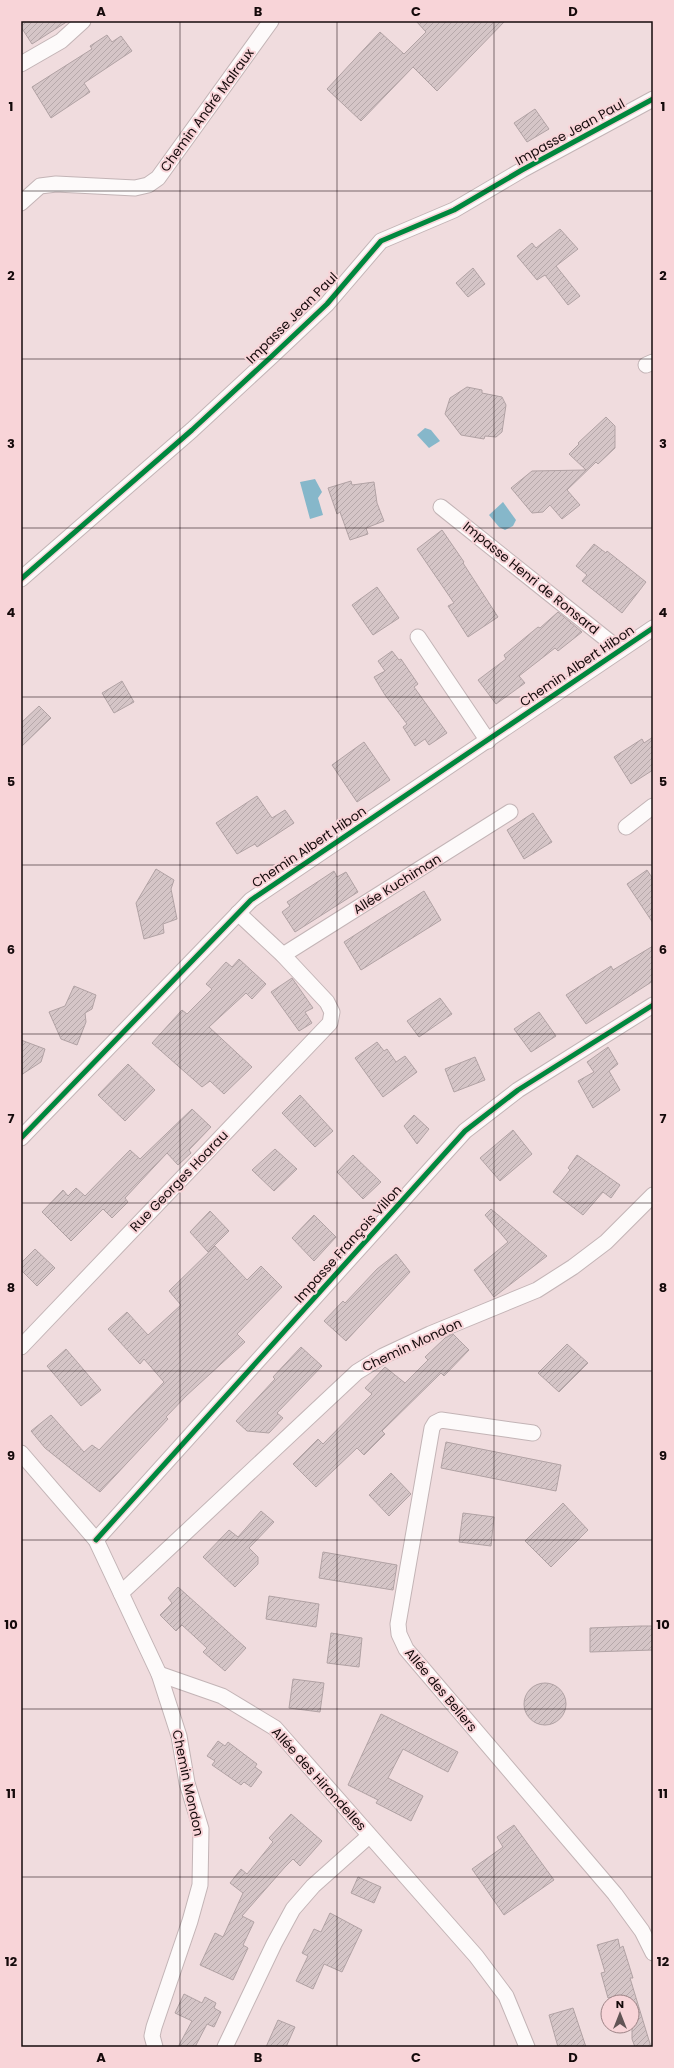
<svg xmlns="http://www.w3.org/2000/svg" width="674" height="2068" font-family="Poppins,sans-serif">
<defs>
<pattern id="building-hatch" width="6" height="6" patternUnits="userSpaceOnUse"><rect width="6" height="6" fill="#d5c5c7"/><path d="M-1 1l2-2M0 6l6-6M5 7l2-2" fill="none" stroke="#b6a8aa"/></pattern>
</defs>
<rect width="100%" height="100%" fill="#f0dcde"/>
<g fill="#86b7ca">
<path d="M425 428 431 430 440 441 429 448 417 435Z"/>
<path d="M315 479 322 492 318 498 323 515 310 519 300 482Z"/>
<path d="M503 502 516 520 513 526 505 530 499 527 489 515Z"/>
</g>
<g fill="url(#building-hatch)" stroke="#b1a2a4">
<path d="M21 21H68L32 44 21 27Z"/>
<path d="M416 21H505L437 91 413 67 361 121 327 89 380 32 404 54 426 32Z"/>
<path d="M107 35 112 42 121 36 132 51 84 83 90 92 51 118 32 87 92 49 90 46Z"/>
<path d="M535 109 549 129 527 142 514 123Z"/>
<path d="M560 229 578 249 556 266 580 296 568 305 545 275 537 280 517 256 532 243 536 248Z"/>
<path d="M473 268 485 284 468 297 456 283Z"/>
<path d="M467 387 482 390V393L502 397 506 405 502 432 496 437 485 436 484 439 461 435 445 414 450 398Z"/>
<path d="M606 417 615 426V448L598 464 596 462 567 490 580 505 562 519 550 505 543 512 532 513 511 488 532 471 586 470 569 454 579 444 578 443Z"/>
<path d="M351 481 352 485 374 482 377 503 384 521 366 528 368 534 350 540 340 512 337 514 328 488Z"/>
<path d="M442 530 464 562 463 563 498 617 468 637 448 606 454 603 417 549Z"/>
<path d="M594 544 606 553 607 551 646 582 622 613 582 581 587 575 576 566Z"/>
<path d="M377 587 399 618 373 635 352 605Z"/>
<path d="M558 612 582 632 558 651 555 648 519 676 525 683 496 704 478 680 506 659 504 655 538 627 540 628Z"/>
<path d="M392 651 399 660 401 659 418 684 414 687 447 733 429 745 425 739 415 746 403 727 407 724 385 695 374 677 385 671 378 661Z"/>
<path d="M122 681 134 702 114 713 102 693Z"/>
<path d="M39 706 51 718 21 747V723Z"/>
<path d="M653 737V770L631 784 614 757 642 739 644 743Z"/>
<path d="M364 742 390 780 357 802 332 765Z"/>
<path d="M257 796 272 818 285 810 294 823 257 847 255 844 237 854 216 823Z"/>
<path d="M533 813 552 842 524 859 507 830Z"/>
<path d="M156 869 174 880 171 889 177 919 163 924 164 933 144 939 136 903Z"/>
<path d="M647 870 653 879V923L627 884Z"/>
<path d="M334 871 337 877 346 872 358 892 295 932 282 912 290 906 287 902Z"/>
<path d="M424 891 441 920 361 970 344 942Z"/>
<path d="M653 946V981L586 1024 566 995 611 966 613 970Z"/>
<path d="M239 959 266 984 252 999 246 993 209 1027 252 1067 224 1094 210 1081 202 1087 152 1043 182 1010 187 1014 212 989 206 984 226 962 232 967Z"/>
<path d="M292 978 313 1008 305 1012 312 1023 299 1031 271 992Z"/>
<path d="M74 986 96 995 92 1009 85 1013 86 1022 77 1045 61 1039 49 1012 65 1006Z"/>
<path d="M440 998 452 1014 419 1037 407 1021Z"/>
<path d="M539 1012 556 1036 531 1052 514 1029Z"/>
<path d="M21 1040 45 1049 41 1062 21 1075Z"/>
<path d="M377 1042 384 1051 387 1049 396 1062 405 1056 417 1072 383 1097 355 1058Z"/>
<path d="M608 1047 618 1064 609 1071 620 1090 593 1108 578 1081 594 1072 587 1062Z"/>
<path d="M475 1057 485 1080 454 1092 445 1069Z"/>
<path d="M128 1064 155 1090 125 1121 98 1095Z"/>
<path d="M300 1095 333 1131 315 1147 282 1113Z"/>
<path d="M192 1109 211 1127 189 1150 191 1153 178 1165 167 1153 125 1198 128 1202 112 1218 103 1209 71 1241 42 1212 63 1190 68 1196 76 1188 85 1196 130 1150 140 1159Z"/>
<path d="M414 1115 429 1129 417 1144 404 1126Z"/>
<path d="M513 1130 532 1154 500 1181 480 1158Z"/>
<path d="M275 1149 297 1169 274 1191 252 1170Z"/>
<path d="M353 1155 381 1182 363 1199 337 1172Z"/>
<path d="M577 1155 620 1185 611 1198 603 1192 583 1215 553 1192 570 1170 568 1168Z"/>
<path d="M491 1209 547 1256 494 1297 474 1270 508 1242 485 1215Z"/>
<path d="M210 1211 229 1231 208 1252 190 1232Z"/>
<path d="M314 1215 336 1237 314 1261 292 1238Z"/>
<path d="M215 1246 247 1280 261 1266 282 1287 237 1334 245 1342 186 1396 166 1417 168 1419 100 1492 45 1448 31 1431 51 1415 84 1452 92 1445 99 1450 164 1382 144 1359 140 1364 108 1329 127 1312 148 1335 181 1305 169 1291Z"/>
<path d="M35 1249 55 1268 37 1286 21 1270V1263Z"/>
<path d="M396 1254 410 1272 346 1341 324 1321 343 1301 345 1303 377 1269Z"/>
<path d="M453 1334 469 1350 444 1376 441 1373 382 1431 385 1434 364 1455 357 1448 316 1487 293 1464 318 1439 323 1444 372 1394 365 1388 385 1367 405 1383 428 1360 425 1357 445 1338Z"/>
<path d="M567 1344 588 1363 559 1392 538 1373Z"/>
<path d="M301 1347 322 1366 277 1413 283 1418 269 1433 247 1431 236 1421 275 1379 273 1377Z"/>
<path d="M66 1349 101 1390 81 1406 47 1366Z"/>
<path d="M446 1442 561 1465 556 1491 441 1468Z"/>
<path d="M391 1473 411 1494 389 1516 369 1495Z"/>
<path d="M563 1503 588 1530 551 1567 525 1541Z"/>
<path d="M261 1511 274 1522 249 1548 258 1557V1564L235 1587 203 1557 229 1530 238 1537Z"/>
<path d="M463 1513 494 1517 491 1546 459 1542Z"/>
<path d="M323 1552 397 1565 393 1590 319 1578Z"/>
<path d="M178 1587 246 1648 225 1671 203 1652 207 1648 182 1625 176 1631 160 1615 172 1603 168 1598Z"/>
<path d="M269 1596 319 1604 316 1627 266 1619Z"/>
<path d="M641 1626H653V1650L590 1652V1628Z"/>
<path d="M331 1633 362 1638 359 1667 327 1663Z"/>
<path d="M293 1679 324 1683 320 1712 289 1708Z"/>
<circle cx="545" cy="1704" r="21"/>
<path d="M381 1714 458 1752 448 1772 403 1749 388 1778 423 1796 411 1821 376 1803 378 1800 348 1785Z"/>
<path d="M218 1741 225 1746 228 1742 257 1764 255 1767 262 1772 251 1787 244 1782 241 1785 212 1765 215 1761 207 1756Z"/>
<path d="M291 1814 322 1841 300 1866 293 1859 285 1867 242 1916 254 1922 243 1945 248 1948 233 1980 200 1965 215 1933 223 1937 243 1893 230 1883 241 1869 247 1874 273 1842 269 1838Z"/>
<path d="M514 1825 554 1880 504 1915 472 1869 503 1847 497 1837Z"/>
<path d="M358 1877 381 1887 374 1903 351 1893Z"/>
<path d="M330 1913 362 1930 342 1972 324 1964 313 1989 296 1981 308 1956 302 1953 314 1929 321 1932Z"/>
<path d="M618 1939 620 1948 623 1946 633 1978H630L651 2047H635L632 2039V2002H620L618 1996 608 1998 601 1973 605 1972 597 1945Z"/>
<path d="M184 1994 202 2003 205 1997 216 2003 214 2008 221 2012 214 2027 207 2024 195 2047H178L192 2021 175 2013Z"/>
<path d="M573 2008 586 2047H558L549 2015Z"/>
<path d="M278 2020 295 2027 286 2047H266Z"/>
</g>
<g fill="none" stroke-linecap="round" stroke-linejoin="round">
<g stroke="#c3b4b6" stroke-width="17">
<g id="minor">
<path d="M21 64 61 41 83 21"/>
<path d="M21 203 40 186 56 184 135 188 148 185 158 178 271 21"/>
<path d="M646 365 653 362"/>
<path d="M441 507 620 650"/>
<path d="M21 579 192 430 273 355 327 304 381 241 454 210 522 170 653 99"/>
<path d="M418 637 488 741"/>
<path d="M626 827 653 806"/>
<path d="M283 955 510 812"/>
<path d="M21 1138 251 900 653 628"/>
<path d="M21 1347 330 1023 332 1012 327 1002 283 955 238 913"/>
<path d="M533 1433 441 1420 435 1423 432 1428 398 1624 399 1634 406 1649 615 1894 642 1931 653 1953"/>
<path d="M21 1453 96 1540 159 1674 179 1736 187 1783 201 1829 200 1885 190 1921 154 2027 152 2036 155 2047"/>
<path d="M96 1540 465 1131 518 1090 653 1005"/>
<path d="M121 1593 357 1372 383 1356 430 1334 537 1290 573 1267 606 1242 653 1195"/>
<path d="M159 1674 222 1696 275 1728 476 1956 506 1996 527 2047"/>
<path d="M225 2047 274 1944 293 1909 313 1886 369 1836"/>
</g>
</g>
<use href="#minor" stroke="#fdfafa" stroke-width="15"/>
<g stroke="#f8d4d8" stroke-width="8">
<g id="cycleway">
<path d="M21 579 192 430 273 355 327 304 381 241 454 210 522 170 653 99"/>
<path d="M21 1138 251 900 653 628"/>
<path d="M96 1540 465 1131 518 1090 653 1005"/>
</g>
</g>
<use href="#cycleway" stroke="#00873e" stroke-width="5"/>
</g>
<path fill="none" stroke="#150a0b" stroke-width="1" stroke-opacity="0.55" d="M180 21V2047M337 21V2047M494 21V2047M21 191H653M21 359H653M21 528H653M21 697H653M21 865H653M21 1034H653M21 1203H653M21 1371H653M21 1540H653M21 1709H653M21 1877H653"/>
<g text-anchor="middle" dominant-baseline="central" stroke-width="4" stroke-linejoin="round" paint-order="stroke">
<g font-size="13" fill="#150a0b" stroke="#f8d4d8">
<text transform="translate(207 110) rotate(-54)">Chemin André Malraux</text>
<text transform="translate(570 132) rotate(-29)">Impasse Jean Paul</text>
<text transform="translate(292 318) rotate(-45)">Impasse Jean Paul</text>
<text transform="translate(531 578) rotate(39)">Impasse Henri de Ronsard</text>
<text transform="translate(577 666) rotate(-34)">Chemin Albert Hibon</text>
<text transform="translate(309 847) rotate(-34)">Chemin Albert Hibon</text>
<text transform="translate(397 884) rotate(-32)">Allée Kuchiman</text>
<text transform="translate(179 1181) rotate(-46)">Rue Georges Hoarau</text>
<text transform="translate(348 1244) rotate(-48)">Impasse François Villon</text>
<text transform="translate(412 1345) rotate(-25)">Chemin Mondon</text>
<text transform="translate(441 1690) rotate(50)">Allée des Beliers</text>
<text transform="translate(319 1779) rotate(48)">Allée des Hirondelles</text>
<text transform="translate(188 1783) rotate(78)">Chemin Mondon</text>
</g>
</g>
<rect width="674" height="2068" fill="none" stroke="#f8d4d8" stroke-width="44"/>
<g transform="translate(620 2014)"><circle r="19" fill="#f8d4d8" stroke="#9d8386"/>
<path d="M0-3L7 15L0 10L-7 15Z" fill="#625455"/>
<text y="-6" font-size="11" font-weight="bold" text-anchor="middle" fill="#150a0b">N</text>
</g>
<rect x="22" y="22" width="630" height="2024" fill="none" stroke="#150a0b" stroke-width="1.5"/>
<g font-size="13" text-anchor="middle" font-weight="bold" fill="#150a0b">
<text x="101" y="16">A</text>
<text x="258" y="16">B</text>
<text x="416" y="16">C</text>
<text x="573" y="16">D</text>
<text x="11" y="111">1</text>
<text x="663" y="111">1</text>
<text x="11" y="280">2</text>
<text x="663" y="280">2</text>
<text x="11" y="448">3</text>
<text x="663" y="448">3</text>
<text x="11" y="617">4</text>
<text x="663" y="617">4</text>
<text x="11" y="786">5</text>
<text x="663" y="786">5</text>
<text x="11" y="954">6</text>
<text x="663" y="954">6</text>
<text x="11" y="1123">7</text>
<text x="663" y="1123">7</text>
<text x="11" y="1292">8</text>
<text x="663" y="1292">8</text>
<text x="11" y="1460">9</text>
<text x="663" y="1460">9</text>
<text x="11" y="1629">10</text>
<text x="663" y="1629">10</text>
<text x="11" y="1798">11</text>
<text x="663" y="1798">11</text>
<text x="11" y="1966">12</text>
<text x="663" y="1966">12</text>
<text x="101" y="2062">A</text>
<text x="258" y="2062">B</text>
<text x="416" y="2062">C</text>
<text x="573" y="2062">D</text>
</g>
</svg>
